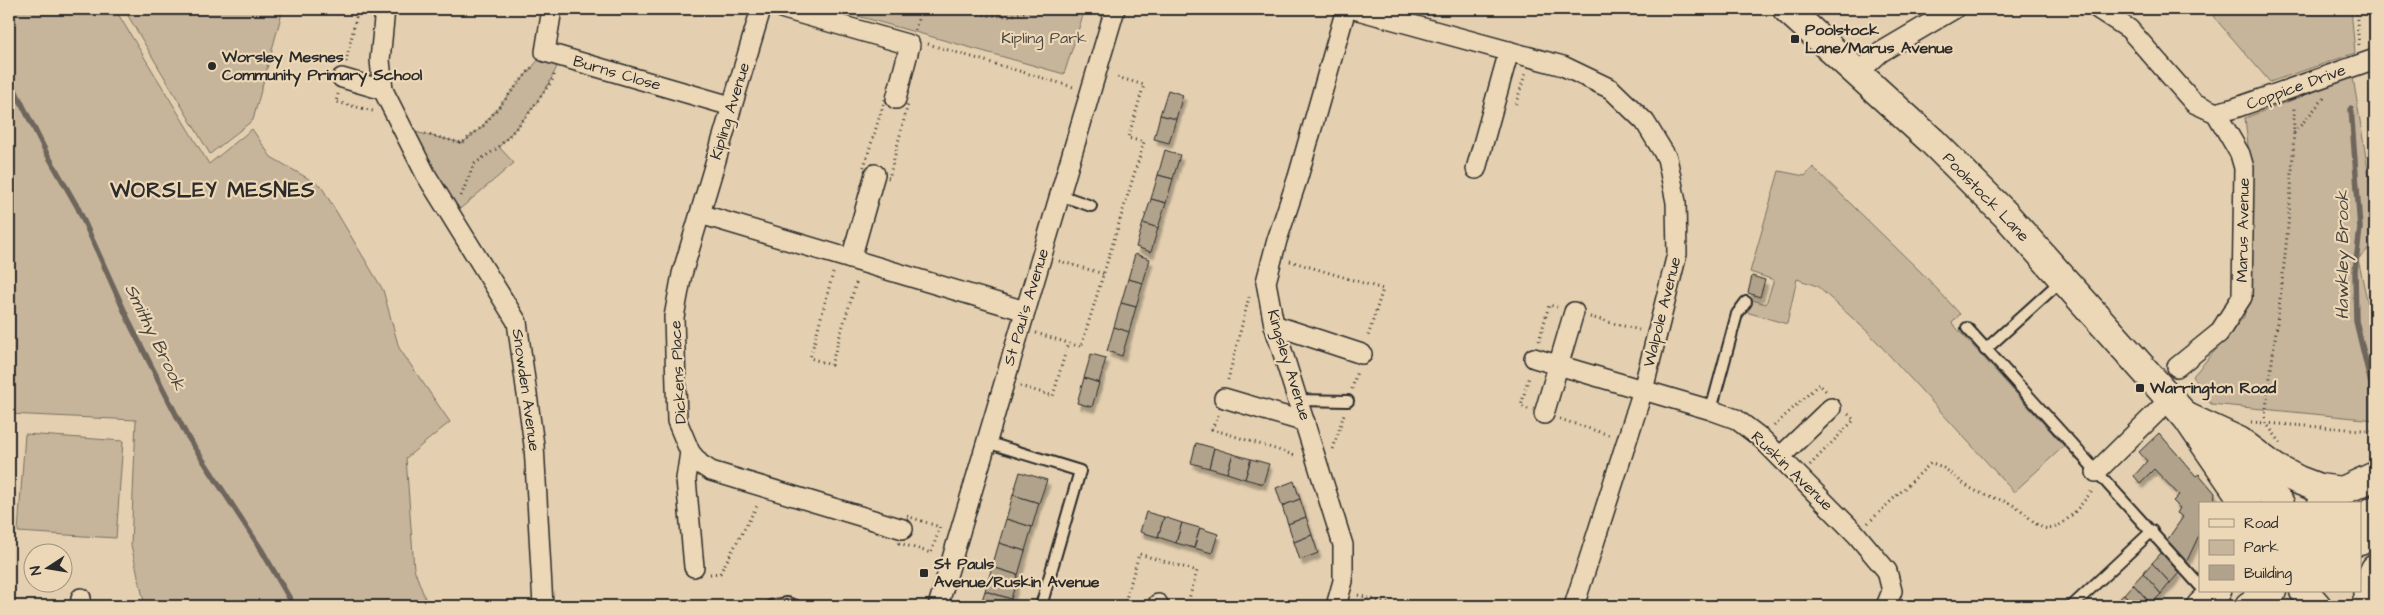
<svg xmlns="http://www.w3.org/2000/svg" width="2384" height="615" font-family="'Architects Daughter',sans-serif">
<defs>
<filter id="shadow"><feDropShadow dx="3" dy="5.5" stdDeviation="1" flood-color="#0004"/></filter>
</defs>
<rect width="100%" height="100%" fill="#e4d0b0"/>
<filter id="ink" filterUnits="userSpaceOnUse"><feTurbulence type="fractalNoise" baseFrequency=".02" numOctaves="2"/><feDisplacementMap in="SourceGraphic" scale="10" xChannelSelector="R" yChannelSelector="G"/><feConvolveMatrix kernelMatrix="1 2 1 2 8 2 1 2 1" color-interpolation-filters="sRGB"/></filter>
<g filter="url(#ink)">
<g fill="#c6b59b" stroke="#787063">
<path d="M9 9H115L209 164 252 129 271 157 321 186 383 290 399 348 450 422 406 458 414 569 428 606H145L131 545 136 420 9 414Z"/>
<path d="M124 9H283L253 120 210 154Z"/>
<path d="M833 9H1085L1064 74Z"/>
<path d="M2207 9H2351L2355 53 2270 82Z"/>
<path d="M545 52 561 56C548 94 525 118 499 147L514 163 461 208 453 218 402 129 462 143 480 129Z"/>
<path d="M2353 77 2375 214V243L2358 259 2375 336V420L2211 404 2193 376 2244 317 2252 264 2251 172 2245 118Z"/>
<path d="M1813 167 1926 277 1960 314 1952 323 2064 446 2014 492 1869 333 1817 286 1797 279 1787 324 1739 310 1743 297 1766 304 1774 280 1750 272 1779 171 1805 176Z"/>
<path d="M25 434 123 441 116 538 18 532Z"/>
</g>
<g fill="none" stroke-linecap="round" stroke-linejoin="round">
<g stroke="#6e665b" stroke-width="5.5">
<path d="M9 71 11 82 46 152 78 208 132 328 186 434 261 549 294 606"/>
<path d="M2351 108 2360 228 2355 271 2356 321 2375 400"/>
</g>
</g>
<g fill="#b0a28b" stroke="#2b2b2b" filter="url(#shadow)">
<path d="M1168 90 1183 95 1176 119 1160 115Z"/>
<path d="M1160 115 1176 119 1169 143 1154 139Z"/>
<path d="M1165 150 1180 155 1173 179 1158 175Z"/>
<path d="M1158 175 1173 179 1166 203 1151 199Z"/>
<path d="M1151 199 1166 203 1158 228 1143 223Z"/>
<path d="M1143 223 1158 228 1151 252 1136 247Z"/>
<path d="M1135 254 1150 259 1143 283 1128 279Z"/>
<path d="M1752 276 1765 280 1760 297 1748 293Z"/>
<path d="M1128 279 1143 283 1136 307 1121 303Z"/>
<path d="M1121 303 1136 307 1129 332 1114 327Z"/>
<path d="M1114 327 1129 332 1122 356 1107 351Z"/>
<path d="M1091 354 1106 358 1099 383 1084 378Z"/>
<path d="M1084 378 1099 383 1092 407 1077 403Z"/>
<path d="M2159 433 2196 476 2199 474 2215 493 2214 504H2200V533L2186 563 2165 543 2183 517 2177 513 2180 508 2173 501 2179 495 2154 469 2140 483 2134 476 2147 461 2139 452Z"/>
<path d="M1196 443 1214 448 1209 468 1191 463Z"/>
<path d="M1214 448 1233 454 1227 473 1209 468Z"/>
<path d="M1233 454 1251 459 1245 479 1227 473Z"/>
<path d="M1251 459 1269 464 1263 484 1245 479Z"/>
<path d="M1020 472 1047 480 1039 503 1013 495Z"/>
<path d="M1294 481 1300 499 1282 506 1276 488Z"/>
<path d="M1013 495 1039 503 1032 527 1006 519Z"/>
<path d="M1300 499 1306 517 1288 524 1282 506Z"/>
<path d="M1146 512 1164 517 1158 537 1140 532Z"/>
<path d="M1164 517 1182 523 1176 543 1158 537Z"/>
<path d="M1306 517 1312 535 1294 542 1288 524Z"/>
<path d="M1006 519 1032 527 1025 551 999 543Z"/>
<path d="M1182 523 1200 528 1194 548 1176 543Z"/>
<path d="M1200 528 1218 534 1212 553 1194 548Z"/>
<path d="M1312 535 1318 553 1300 560 1294 542Z"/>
<path d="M999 543 1025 551 1018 575 992 567Z"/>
<path d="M2162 552 2179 573 2170 583 2152 563Z"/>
<path d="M2152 563 2170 583 2161 594 2143 573Z"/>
<path d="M992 567 1018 575 1011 599 985 591Z"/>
<path d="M2143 573 2161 594 2151 604 2133 584Z"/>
<path d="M2133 584 2151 604 2149 606H2135L2124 594Z"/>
<path d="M985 591 1011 599 1008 606H980Z"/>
<path d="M2124 594 2135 606 2114 605Z"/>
</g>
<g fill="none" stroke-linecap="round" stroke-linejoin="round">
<g stroke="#2b2b2b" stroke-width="14">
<g id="service">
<path d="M1060 195 1091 206"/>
<path d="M1967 328 2200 586"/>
<path d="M1985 350 2062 280"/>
<path d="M1299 400 1348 401"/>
<path d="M1711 410 1737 314 1746 302"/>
<path d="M986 442 1080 471 1041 606"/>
<path d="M771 606 787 603 796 606"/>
<path d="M2072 606 2152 531"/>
</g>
</g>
<g stroke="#2b2b2b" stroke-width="22">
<g id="minor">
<path d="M385 9 380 60 383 90 426 175 517 322 534 445 543 606"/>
<path d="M552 9 545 52 731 106"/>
<path d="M761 9 682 274 674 317 677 421 690 452 700 464 711 471 903 529"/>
<path d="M784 9 910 45 896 99"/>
<path d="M1354 9 1563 66 1611 89 1645 122 1667 158 1676 202 1677 254 1643 390 1574 606"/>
<path d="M2098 9 2129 29 2194 103 2216 113 2240 154 2244 168 2242 297 2219 333 2177 367"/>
<path d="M1858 73 1881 52 1954 9"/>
<path d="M342 78 383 90"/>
<path d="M2216 113 2235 108 2375 59"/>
<path d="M1476 169 1509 51"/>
<path d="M700 214 1025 311"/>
<path d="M851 259 875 174"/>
<path d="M1274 325 1362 354"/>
<path d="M1534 358 1711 410 1736 419 1761 438 1856 534 1887 571 1892 591 1886 606"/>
<path d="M1224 398 1305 422"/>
<path d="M1544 414 1574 312"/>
<path d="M690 452 686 479 694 567"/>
<path d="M1780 457 1831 408"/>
<path d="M2096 472 2171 398"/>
<path d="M81 606V598"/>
<path d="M938 606 1115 9"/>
<path d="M1157 606 1158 604"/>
<path d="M1336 606 1343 581V545L1274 325 1266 282 1277 240 1298 177 1346 9"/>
</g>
</g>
<g stroke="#2b2b2b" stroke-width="31">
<g id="secondary">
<path d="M1787 9 1932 141 2005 214 2187 418 2246 504"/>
<path d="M2189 418 2239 441 2275 468 2298 480 2319 488 2342 491"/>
<path d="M2238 457 2280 504"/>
<path d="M2360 519 2375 510"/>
<path d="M2304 591 2317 606"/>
<path d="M2369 606C2365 592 2369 581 2375 569"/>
</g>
</g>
<g stroke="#2b2b2b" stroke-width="31">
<g id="trunk">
<path d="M2322 504 2342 491 2375 476"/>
<path d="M2360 541 2375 531"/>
<path d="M2201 606 2217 591"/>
<path d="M2249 606 2272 591"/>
</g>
</g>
<g stroke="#2b2b2b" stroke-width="3" stroke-dasharray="1 4" stroke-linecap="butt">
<path d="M949 9C977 13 1006 22 1032 9"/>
<path d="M2356 9 2359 46"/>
<path d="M921 11 943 9"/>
<path d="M915 30 921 9"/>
<path d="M928 44 1073 87"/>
<path d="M346 62 358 9"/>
<path d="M338 94 336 102 373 111"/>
<path d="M886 96 908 104 889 178 863 170Z"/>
<path d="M1516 104 1525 74"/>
<path d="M2294 133 2325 97"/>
<path d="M425 134 462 143 483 126 533 66"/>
<path d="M461 196 474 164 499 147 527 116 553 79 555 72"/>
<path d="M1059 261 1104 274"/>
<path d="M1290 261 1383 289 1368 336"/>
<path d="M833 273 810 358 831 365 857 280"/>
<path d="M1590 317 1639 330"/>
<path d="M1036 333 1081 347 1144 142 1128 138 1144 85 1114 76"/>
<path d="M1539 341 1549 305 1557 307"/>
<path d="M1228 380 1249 297"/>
<path d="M1020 386 1053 396 1068 343"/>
<path d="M1352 389 1357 371"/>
<path d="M1528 409 1521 406 1529 376"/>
<path d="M1218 415 1212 429 1297 456"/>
<path d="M1560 419 1609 435"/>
<path d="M2251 422 2375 431"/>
<path d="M1774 426 1819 384 1826 391"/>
<path d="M2281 443 2266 423 2265 416C2278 313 2294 209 2294 106"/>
<path d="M1333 449 1344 414"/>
<path d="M1810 465 1854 420 1848 414"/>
<path d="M907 516 940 527 931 553 899 543Z"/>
<path d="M1868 523 1931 463C1949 467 1957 481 1972 489 1986 497 2005 499 2018 508 2029 515 2038 532 2053 528 2069 523 2084 500 2094 489"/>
<path d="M710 574 720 573 758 504"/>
<path d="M1358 595 1395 606"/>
<path d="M1124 606 1139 554 1197 571 1187 606"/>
</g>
<use href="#service" stroke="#ecd7b6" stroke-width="10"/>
<use href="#minor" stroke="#ecd7b6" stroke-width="19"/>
<use href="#secondary" stroke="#ecd7b6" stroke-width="28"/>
<use href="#trunk" stroke="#ecd7b6" stroke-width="28"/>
</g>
</g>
<g fill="#2b2b2b" stroke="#ecd7b6" stroke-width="2">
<rect x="1790" y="34" width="10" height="10" rx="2.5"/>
<circle cx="212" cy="66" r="5"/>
<rect x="2135" y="383" width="10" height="10" rx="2.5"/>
<rect x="919" y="568" width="10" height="10" rx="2.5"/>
</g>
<g text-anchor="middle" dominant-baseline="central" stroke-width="4.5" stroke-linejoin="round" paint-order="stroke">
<g font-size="16" font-weight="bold" fill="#2b2b2b" stroke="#ecd7b6" text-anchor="start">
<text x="1805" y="30">Poolstock<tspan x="1805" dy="18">Lane/Marus Avenue</tspan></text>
<text x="222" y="57">Worsley Mesnes<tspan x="222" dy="18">Community Primary School</tspan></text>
<text x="2150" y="388">Warrington Road</text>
<text x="934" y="564">St Pauls<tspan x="934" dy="18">Avenue/Ruskin Avenue</tspan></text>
</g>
<g font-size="16" fill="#4a4741" stroke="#ecd7b6">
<text x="1044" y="38">Kipling Park</text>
</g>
<g font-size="16" fill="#2b2b2b" stroke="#ecd7b6">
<text transform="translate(617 73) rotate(16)">Burns Close</text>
<text transform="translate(2296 87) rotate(-20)">Coppice Drive</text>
<text transform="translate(730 111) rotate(-73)">Kipling Avenue</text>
<text transform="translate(1986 197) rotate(46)">Poolstock Lane</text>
<text transform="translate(2243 230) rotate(-89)">Marus Avenue</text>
<text transform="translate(1026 307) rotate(-73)">St Paul's Avenue</text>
<text transform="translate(1662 312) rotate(-76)">Walpole Avenue</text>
<text transform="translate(1289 365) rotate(73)">Kingsley Avenue</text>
<text transform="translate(678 372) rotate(-93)">Dickens Place</text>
<text transform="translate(526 390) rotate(82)">Snowden Avenue</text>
<text transform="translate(1792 471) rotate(44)">Ruskin Avenue</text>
</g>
<g font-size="18" font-style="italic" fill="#47443f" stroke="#ecd7b6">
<text transform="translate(2342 255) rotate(-90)">Hawkley Brook</text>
<text transform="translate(155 337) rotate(64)">Smithy Brook</text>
</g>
<g font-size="21" font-weight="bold" letter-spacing="1" fill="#2b2b2b" stroke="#ecd7b6">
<text x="213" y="190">WORSLEY MESNES</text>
</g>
</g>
<rect width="2384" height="615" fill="none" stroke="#ecd7b6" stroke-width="30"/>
<rect x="15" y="15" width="2354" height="585" fill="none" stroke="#2b2b2b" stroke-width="2" filter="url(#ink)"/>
<rect x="2199" y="502" width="162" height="90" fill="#ecd7b6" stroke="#9f927e"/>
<rect x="2209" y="519" width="25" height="8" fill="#ecd7b6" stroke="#9f927e"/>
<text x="2244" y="528" font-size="15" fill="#2b2b2b">Road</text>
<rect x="2209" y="540" width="25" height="15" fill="#c6b59b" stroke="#9f927e"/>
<text x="2244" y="552" font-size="15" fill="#2b2b2b">Park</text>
<rect x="2209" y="565" width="25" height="15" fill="#b0a28b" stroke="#9f927e"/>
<text x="2244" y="578" font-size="15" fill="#2b2b2b">Building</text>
<g transform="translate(48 568) rotate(258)"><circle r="24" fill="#ecd7b6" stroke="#9f927e"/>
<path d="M0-4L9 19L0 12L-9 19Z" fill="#2b2b2b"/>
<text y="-8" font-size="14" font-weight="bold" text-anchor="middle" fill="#2b2b2b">N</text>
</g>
</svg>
